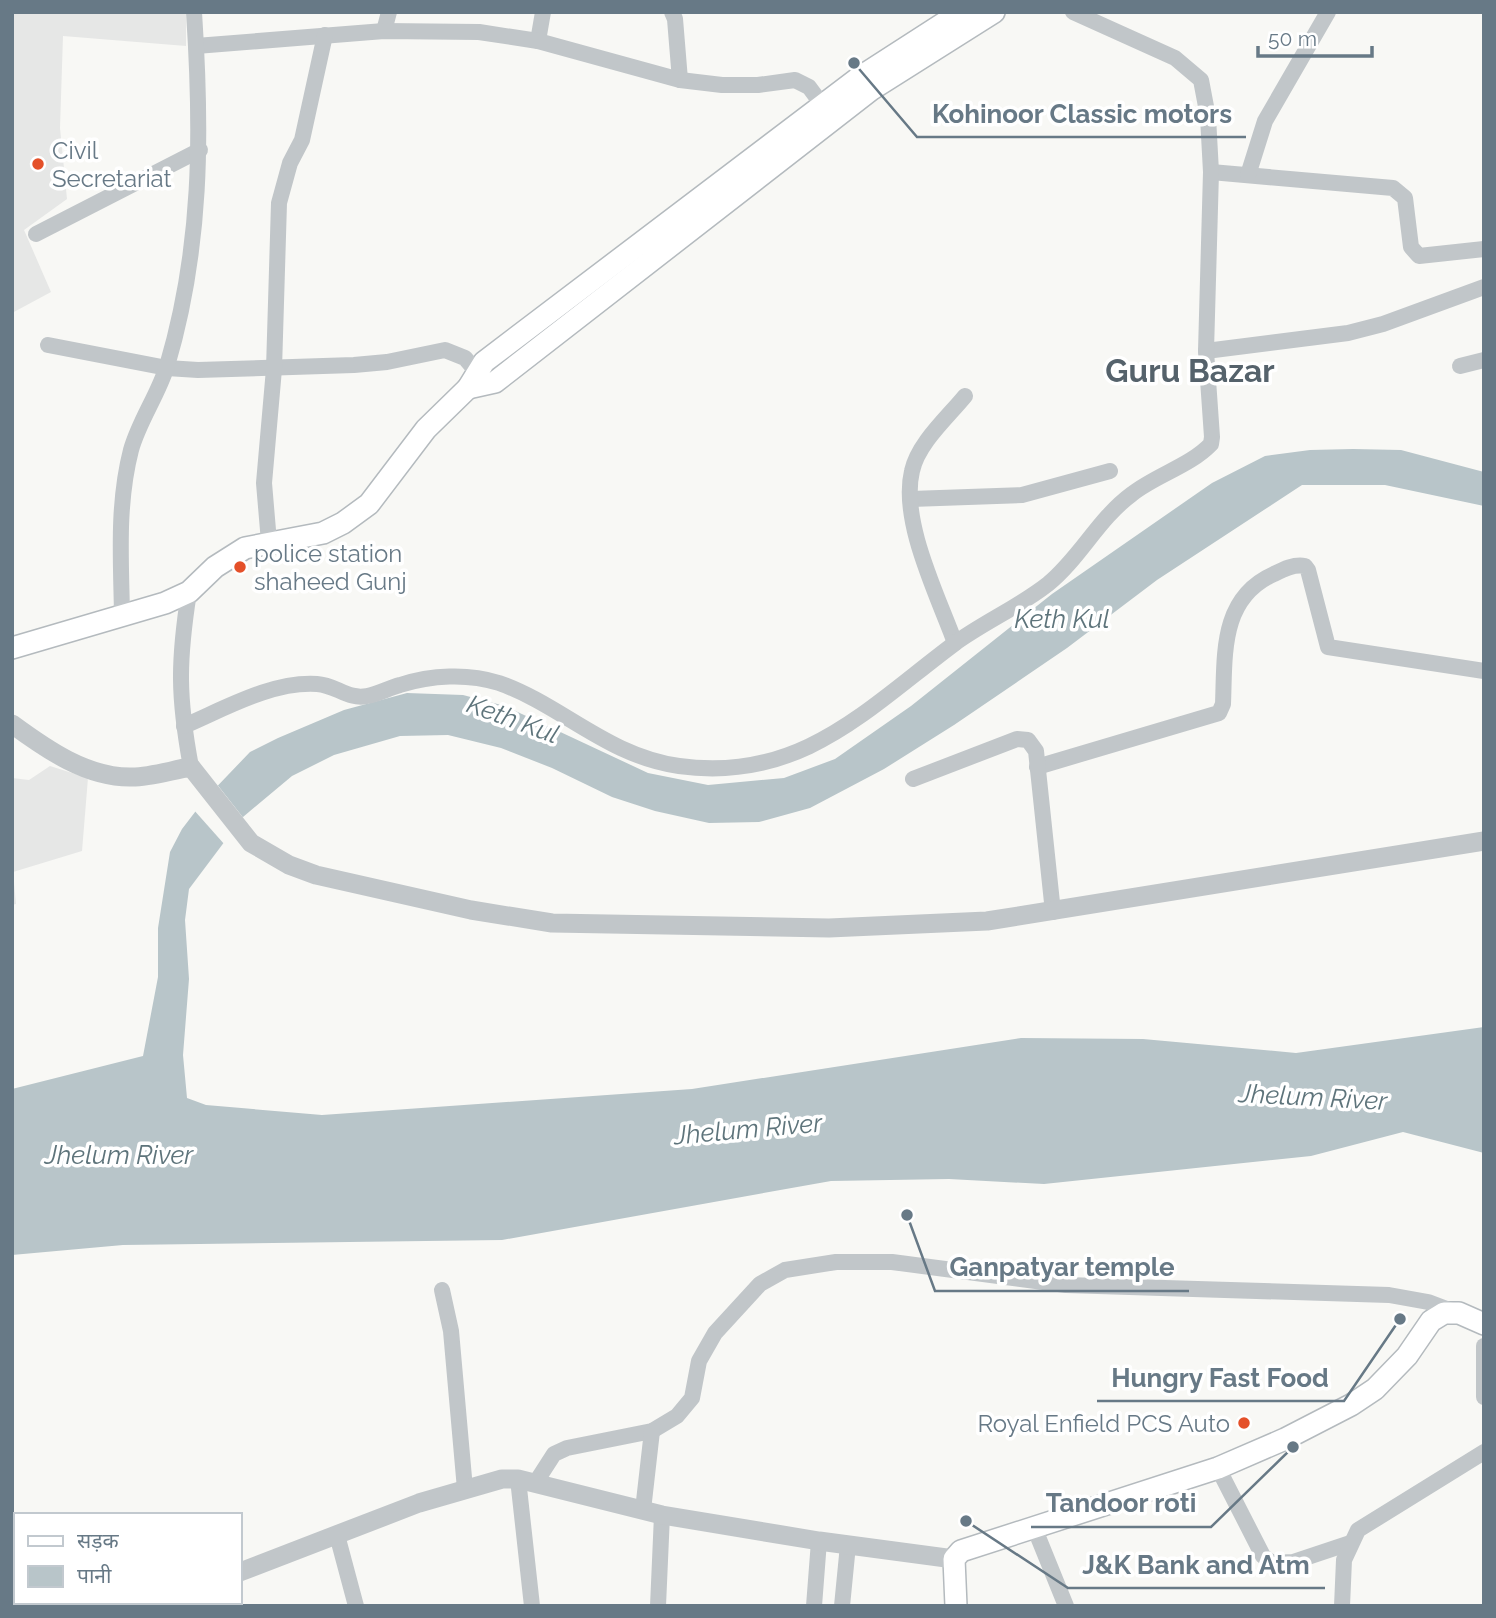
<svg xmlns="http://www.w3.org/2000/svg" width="1496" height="1618" font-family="Raleway,'Noto Sans Devanagari',sans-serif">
<rect width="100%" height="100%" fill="#f8f8f5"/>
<g fill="#e6e7e6">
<path d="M12 12H186V46L63 36 60 128 67 199 24 230 51 292 12 313Z"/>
<path d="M50 766 88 778 82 851 13 872 16 904 12 905V778L29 780Z"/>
</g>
<path fill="#b8c5c9" d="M1353 449 1401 450 1484 472V506L1385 485H1302L1157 580 1067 648 954 725 884 769 810 808 759 822 709 823 655 811 612 797 552 768 501 748 448 735 400 736 334 755 292 776 243 817 189 889 185 920 189 979 183 1055 187 1098 206 1105 322 1115 692 1089 1021 1038 1143 1039 1296 1053 1484 1027V1153L1403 1132 1311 1156 1044 1184 949 1179 831 1181 502 1240 123 1245 12 1255V1089L143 1056 158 977V928L170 852 182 829 205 799 250 752 278 738 344 710 407 693 463 695 505 706 648 773 708 785 784 778 835 759 911 706 1052 594 1212 483 1265 456 1310 450Z"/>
<path fill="#f8f8f5" d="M216 783 245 820 225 845 193 809Z"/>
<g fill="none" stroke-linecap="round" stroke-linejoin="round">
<g stroke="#b4babe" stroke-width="24">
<g id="secondary">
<path d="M468 388 495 382 872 89 994 12"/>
<path d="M12 648 165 603 189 592 215 567 245 548 323 533 343 523 369 504 426 429 468 388 484 362 857 79 961 12"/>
<path d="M956 1606 954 1559 961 1551 1218 1468 1285 1439 1351 1405 1375 1389 1407 1356 1431 1321 1444 1313H1459L1484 1324"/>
</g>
</g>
<g stroke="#c1c6c9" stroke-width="16">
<path d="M672 12 675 19 680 80"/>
<path d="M384 31 389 12"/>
<path d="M538 41 543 12"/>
<path d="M196 46 384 31 479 32 538 41 680 80 722 85H758L795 80 809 87 829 114"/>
<path d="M1211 172 1393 188 1405 198 1411 247 1419 256 1484 249"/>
<path d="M1248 175 1265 121 1328 12"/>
<path d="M36 234 200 150"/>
<path d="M48 345 167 368 198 370 354 365 387 362 445 350 465 358 476 371"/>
<path d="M1206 351 1348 333 1383 324 1484 287"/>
<path d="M1460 366 1484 360"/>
<path d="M911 499 1022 495 1110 471"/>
<path d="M269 542 264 483 274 369 279 203 290 163 302 140 325 35"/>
<path d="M189 592C178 662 178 697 191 767"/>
<path d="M122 614C121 559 117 504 131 450 139 421 158 395 167 366 202 248 202 134 194 12"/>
<path d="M955 643C938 596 900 521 912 471 918 443 948 417 965 396"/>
<path d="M184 726C224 709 272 681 317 684 336 685 348 700 367 696 378 694 389 688 400 685 431 675 468 673 499 683 562 705 607 756 679 766 800 783 867 709 954 644 984 622 1019 607 1048 584 1080 558 1098 519 1132 494 1156 475 1190 466 1211 444L1212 437 1206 351 1211 172 1208 117 1201 80 1175 58 1073 12"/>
<path d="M1037 767 1219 713 1223 704C1225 654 1220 598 1274 574 1284 569 1294 564 1305 566L1308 570 1328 647 1484 671"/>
<path d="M913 779 1017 739 1028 740 1036 751 1053 912"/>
<path d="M442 1290 451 1331 465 1489"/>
<path d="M1484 1346V1397"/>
<path d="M1218 1468 1263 1556 1272 1563 1293 1562 1350 1543"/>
<path d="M518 1479 532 1606"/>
<path d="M536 1482 554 1454 567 1448 652 1431 677 1416 692 1398 699 1361 715 1333 760 1284 785 1270 836 1262H892L1066 1285 1389 1295 1428 1302 1457 1313"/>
<path d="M643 1510 652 1431"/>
<path d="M1034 1527 1066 1606"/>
<path d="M337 1535 356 1606"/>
<path d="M12 1551 16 1554"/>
<path d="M56 1602 59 1606"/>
<path d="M658 1606 662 1515"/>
<path d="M814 1606 819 1541"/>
<path d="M842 1606 848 1545"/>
<path d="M1342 1606 1344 1560 1358 1530 1484 1452"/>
</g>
<g stroke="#c1c6c9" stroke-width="19">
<path d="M12 724C46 749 87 778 132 777 151 777 172 770 191 767L251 843 289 865 316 875 471 910 552 923 829 928 987 921 1484 841"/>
<path d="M240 1572 419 1503 502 1479H518L662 1515 819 1541 954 1559"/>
<path d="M144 1606 154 1602"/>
</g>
<use href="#secondary" stroke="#fff" stroke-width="21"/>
</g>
<g fill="#e45029" stroke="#fff" stroke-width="2.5">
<circle cx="38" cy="164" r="7"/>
<circle cx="240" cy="567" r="7"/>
<circle cx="1244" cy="1423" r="7"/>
</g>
<g text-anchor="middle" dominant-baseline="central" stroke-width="7" stroke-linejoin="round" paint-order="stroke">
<g font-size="24" fill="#677986" stroke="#fff" text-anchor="start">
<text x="52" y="150">Civil<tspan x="52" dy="28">Secretariat</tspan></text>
<text x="254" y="553">police station<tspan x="254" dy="28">shaheed Gunj</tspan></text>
<text x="1230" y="1423" text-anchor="end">Royal Enfield PCS Auto</text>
</g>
<g font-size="26" font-style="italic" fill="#5e747b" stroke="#fff">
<text x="1062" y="619">Keth Kul</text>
<text transform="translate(513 719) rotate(20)">Keth Kul</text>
<text transform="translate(1313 1097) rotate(3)">Jhelum River</text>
<text transform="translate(748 1129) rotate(-5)">Jhelum River</text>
<text x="119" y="1155">Jhelum River</text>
</g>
<g font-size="32" font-weight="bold" fill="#55626b" stroke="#fff">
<text x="1190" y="370">Guru Bazar</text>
</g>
</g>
<path fill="none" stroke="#677986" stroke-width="2.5" d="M854 63L917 137H1246M907 1215L935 1291H1189M1400 1319L1344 1401H1097M1293 1447L1211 1527H1031M966 1521L1068 1588H1325"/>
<g fill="#677986" stroke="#fff" stroke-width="2.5">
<circle cx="854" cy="63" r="7"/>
<circle cx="907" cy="1215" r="7"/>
<circle cx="1400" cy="1319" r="7"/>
<circle cx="1293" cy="1447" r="7"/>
<circle cx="966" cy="1521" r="7"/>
</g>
<g font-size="26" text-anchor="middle" font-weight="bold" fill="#677986" stroke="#fff" stroke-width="7" stroke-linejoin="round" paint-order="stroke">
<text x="1082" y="123">Kohinoor Classic motors</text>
<text x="1062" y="1276">Ganpatyar temple</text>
<text x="1220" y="1387">Hungry Fast Food</text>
<text x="1121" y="1512">Tandoor roti</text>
<text x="1196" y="1574">J&amp;K Bank and Atm</text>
</g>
<rect width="1496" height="1618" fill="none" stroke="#677986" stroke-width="28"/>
<rect x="14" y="1513" width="228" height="91" fill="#ffffff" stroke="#c2c9cf" stroke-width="2"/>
<rect x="28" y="1536" width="35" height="10" fill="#ffffff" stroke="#c2c9cf" stroke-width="2"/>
<text x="77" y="1548" font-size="21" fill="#677986">सड़क</text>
<rect x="28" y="1566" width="35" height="21" fill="#b8c5c9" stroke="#c2c9cf" stroke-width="2"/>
<text x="77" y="1583" font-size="21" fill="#677986">पानी</text>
<path d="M1258 46v10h114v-10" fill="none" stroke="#677986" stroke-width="3.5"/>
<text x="1268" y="46" font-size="21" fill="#677986" stroke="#ffffff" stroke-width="5" paint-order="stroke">50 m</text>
</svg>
